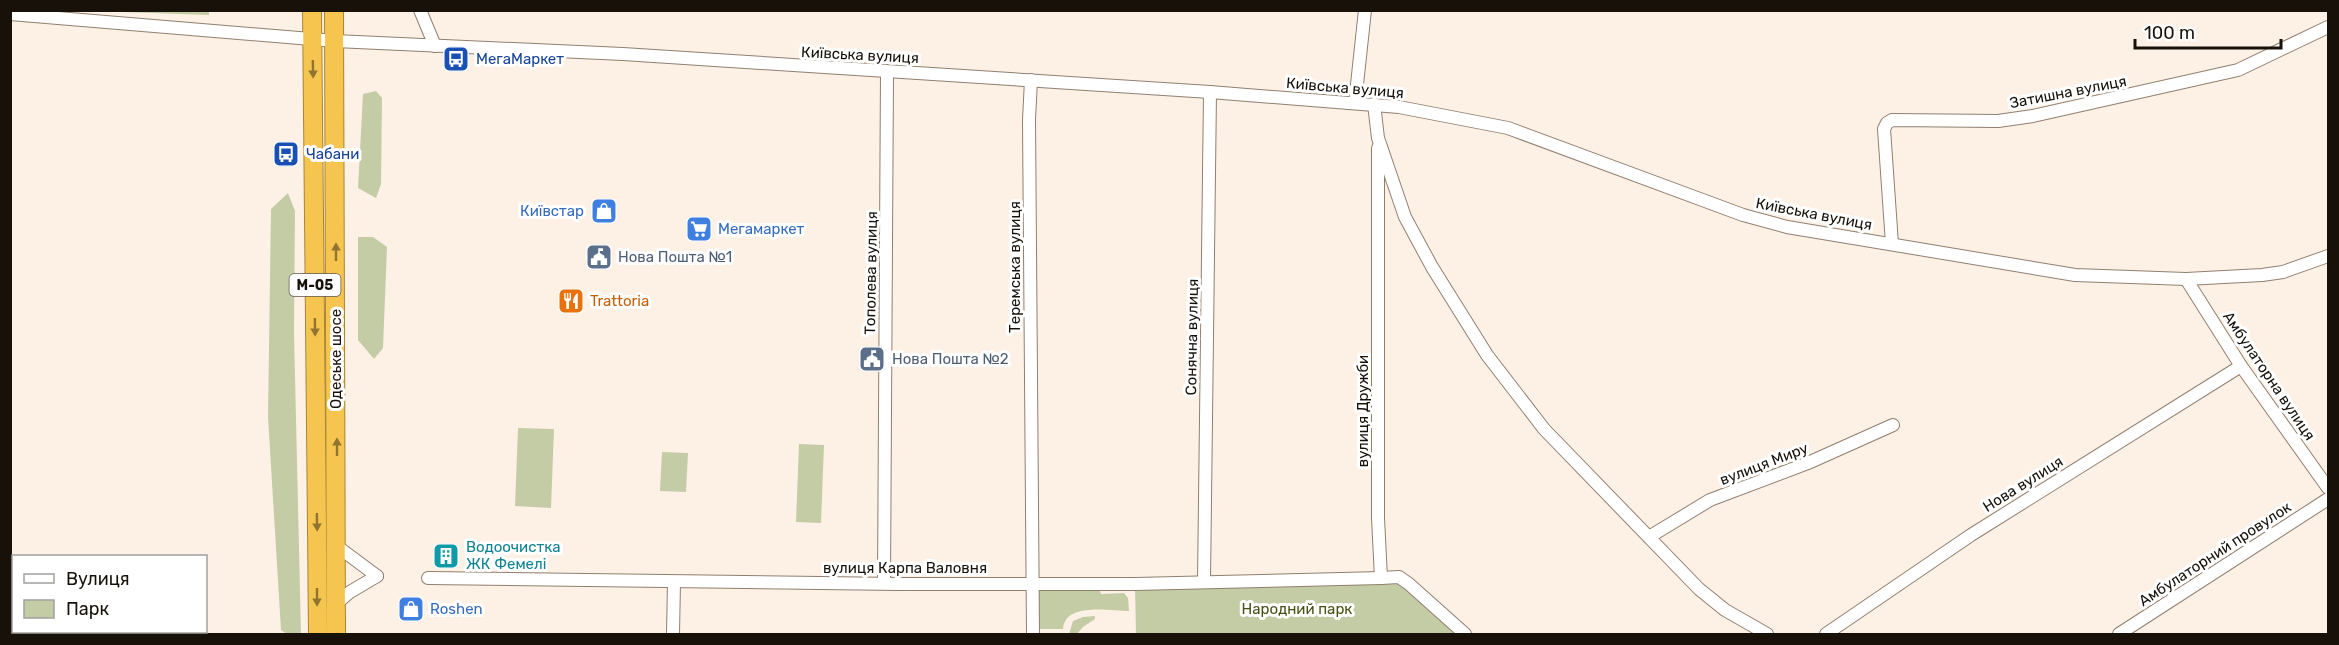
<svg xmlns="http://www.w3.org/2000/svg" width="2339" height="645" font-family="Rubik,sans-serif">
<rect width="100%" height="100%" fill="#fdf1e6"/>
<g fill="#c4cca6">
<path d="M90 11 209 10V15Z"/>
<path d="M376 91 382 98 381 184 376 198 358 188 363 94Z"/>
<path d="M288 193 295 211 294 332 301 634H287L281 630 268 417 271 209Z"/>
<path d="M358 237H373L387 247 383 348 374 359 358 340Z"/>
<path d="M518 428 554 429 551 508 515 506Z"/>
<path d="M799 444 824 445 821 523 796 522Z"/>
<path d="M662 452 688 453 686 492 660 491Z"/>
<path d="M1398 584 1407 588 1459 634H1136L1135 588Z"/>
<path d="M1098 587 1101 594 1124 593 1128 598 1129 611C1109 611 1065 602 1063 629H1037L1038 589Z"/>
<path d="M1095 616V619L1083 627 1077 634H1069L1073 621 1083 617Z"/>
</g>
<g fill="none" stroke-linecap="round" stroke-linejoin="round">
<g stroke="#917f6e" stroke-width="14">
<g id="minor">
<path d="M420 10 435 46"/>
<path d="M10 14 335 41 623 54 1210 92 1399 107 1508 128 1743 215 1787 227 2075 275 2186 279 2262 275 2283 272 2328 256"/>
<path d="M1031 80 1029 120 1033 634"/>
<path d="M1355 103 1365 10"/>
<path d="M1374 104 1378 138 1405 217 1432 267 1487 355 1544 429 1699 589 1725 610 1767 634"/>
<path d="M1378 148V518L1381 578 1399 577 1409 584 1465 634"/>
<path d="M1892 244 1884 129 1887 123 1892 120 1998 121 2033 116 2238 70 2328 27"/>
<path d="M2186 279 2241 366 2328 488"/>
<path d="M1649 537 1710 500 1808 463 1893 425"/>
<path d="M338 547 377 576"/>
<path d="M428 578 898 584H1135L1381 578"/>
<path d="M1204 582 1210 92"/>
<path d="M884 583 887 72"/>
<path d="M337 603 350 592 377 576"/>
<path d="M673 634 674 582"/>
<path d="M1826 634 1971 535 2241 366"/>
<path d="M2119 634 2328 499"/>
</g>
</g>
<g stroke="#a78637" stroke-width="20">
<g id="highway">
<path d="M312 10 318 634"/>
<path d="M334 10 336 634"/>
</g>
</g>
<use href="#minor" stroke="#fff" stroke-width="12"/>
<use href="#highway" stroke="#f5c54f" stroke-width="18"/>
</g>
<defs><path id="oneway-solid" d="M-6-.8H1V-3.2L6.5 0L1 3.2V.8H-6Z" transform="scale(1.5)"/></defs>
<g fill="#917430">
<use href="#oneway-solid" transform="translate(313 69) rotate(89)"/>
<use href="#oneway-solid" transform="translate(336 252) rotate(-90)"/>
<use href="#oneway-solid" transform="translate(315 327) rotate(89)"/>
<use href="#oneway-solid" transform="translate(337 447) rotate(-90)"/>
<use href="#oneway-solid" transform="translate(317 522) rotate(89)"/>
<use href="#oneway-solid" transform="translate(317 597) rotate(90)"/>
</g>
<defs>
<g id="bus-square" transform="scale(1.35)"><rect x="-9" y="-9" width="18" height="18" rx="4" fill="#1a4fb4" stroke="#fff"/><path d="M-5-6H5V4H4V6H2V4H-2V6H-4V4H-5ZM-3.5-4V0h7V-4ZM-3.5 1.2v1.5H-2V1.2ZM2 1.2v1.5H3.5V1.2Z" fill="#fff"/></g>
<g id="shop-square" transform="scale(1.35)"><rect x="-9" y="-9" width="18" height="18" rx="4" fill="#3f7fe0" stroke="#fff"/><path d="M-5-2.5h2.3a2.7 3.5 0 0 1 5.4 0H5L5.5 6h-11ZM-1.5-2.5h3a1.5 2.3 0 0 0-3 0Z" fill="#fff"/></g>
<g id="supermarket-square" transform="scale(1.35)"><rect x="-9" y="-9" width="18" height="18" rx="4" fill="#3f7fe0" stroke="#fff"/><path d="M-6-5.5h2.5l.6 2H6L4.5 2H-2.5L-4.4-4H-6ZM-1.5 3.2a1.3 1.3 0 1 0 .1 0ZM3 3.2a1.3 1.3 0 1 0 .1 0Z" fill="#fff"/></g>
<g id="civic-square" transform="scale(1.35)"><rect x="-9" y="-9" width="18" height="18" rx="4" fill="#5c6f8a" stroke="#fff"/><path d="M-.6-6.5H3V-4.5H.6V-3L4-1V1h2V6H-6V1h2V-1L-.6-3ZM-1.2 2.5V6h2.4V2.5Z" fill="#fff"/></g>
<g id="restaurant-square" transform="scale(1.35)"><rect x="-9" y="-9" width="18" height="18" rx="4" fill="#e8710a" stroke="#fff"/><path d="M-5-6h1v4h1v-4h1v4h1v-4h1v5L-1.5 .5V6h-2V.5L-5-1ZM5-6V6H3V1.5H1.5Q1.5-4 5-6Z" fill="#fff"/></g>
<g id="building-square" transform="scale(1.35)"><rect x="-9" y="-9" width="18" height="18" rx="4" fill="#0f9aa8" stroke="#fff"/><path d="M-4-6H4V6H1V3H-1V6H-4ZM-2.5-4.3h1.7v1.8h-1.7ZM.8-4.3h1.7v1.8H.8ZM-2.5-1h1.7V.8h-1.7ZM.8-1h1.7V.8H.8Z" fill="#fff"/></g>
</defs>
<g fill-rule="evenodd">
<use href="#bus-square" x="456" y="59"/>
<use href="#bus-square" x="286" y="154"/>
<use href="#shop-square" x="604" y="211"/>
<use href="#supermarket-square" x="699" y="229"/>
<use href="#civic-square" x="599" y="257"/>
<use href="#restaurant-square" x="571" y="301"/>
<use href="#civic-square" x="872" y="359"/>
<use href="#building-square" x="446" y="556"/>
<use href="#shop-square" x="411" y="609"/>
</g>
<g text-anchor="middle" dominant-baseline="central" stroke-width="6" stroke-linejoin="round" paint-order="stroke">
<rect fill="#fff" stroke="#5d5854" stroke-width="1.5" x="289.5" y="274" width="51" height="22" rx="4.5"/>
<g font-size="14" font-weight="bold" fill="#17110a">
<text x="315" y="285">М-05</text>
</g>
<g font-size="15" fill="#17110a" stroke="#fff">
<text transform="translate(860 55) rotate(3)">Київська вулиця</text>
<text transform="translate(1345 88) rotate(5)">Київська вулиця</text>
<text transform="translate(2068 92) rotate(-11)">Затишна вулиця</text>
<text transform="translate(1814 214) rotate(11)">Київська вулиця</text>
<text transform="translate(1015 267) rotate(-90)">Теремська вулиця</text>
<text transform="translate(871 273) rotate(-89)">Тополева вулиця</text>
<text transform="translate(1192 337) rotate(-89)">Сонячна вулиця</text>
<text transform="translate(336 359) rotate(-90)">Одеське шосе</text>
<text transform="translate(2269 376) rotate(56)">Амбулаторна вулиця</text>
<text transform="translate(1363 411) rotate(-90)">вулиця Дружби</text>
<text transform="translate(1764 464) rotate(-21)">вулиця Миру</text>
<text transform="translate(2023 484) rotate(-32)">Нова вулиця</text>
<text transform="translate(2215 554) rotate(-33)">Амбулаторний провулок</text>
<text x="905" y="568">вулиця Карпа Валовня</text>
</g>
<g font-size="15" fill="#164399" stroke="#fff" text-anchor="start">
<text x="476" y="59">МегаМаркет</text>
<text x="306" y="154">Чабани</text>
</g>
<g font-size="15" fill="#366cbe" stroke="#fff" text-anchor="start">
<text x="584" y="211" text-anchor="end">Київстар</text>
<text x="718" y="229">Мегамаркет</text>
<text x="430" y="609">Roshen</text>
</g>
<g font-size="15" fill="#4e5e75" stroke="#fff" text-anchor="start">
<text x="618" y="257">Нова Пошта №1</text>
<text x="892" y="359">Нова Пошта №2</text>
</g>
<g font-size="15" fill="#c56008" stroke="#fff" text-anchor="start">
<text x="590" y="301">Trattoria</text>
</g>
<g font-size="15" fill="#0d838f" stroke="#fff" text-anchor="start">
<text x="466" y="547">Водоочистка<tspan x="466" dy="17">ЖК Фемелі</tspan></text>
</g>
<g font-size="15" fill="#485014" stroke="#fff">
<text x="1297" y="609">Народний парк</text>
</g>
</g>
<rect width="2339" height="645" fill="none" stroke="#17110a" stroke-width="24"/>
<rect x="12" y="555" width="195" height="78" fill="#ffffff" stroke="#a2a09d" stroke-width="1.5"/>
<rect x="24" y="574" width="30" height="9" fill="#ffffff" stroke="#a2a09d" stroke-width="1.5"/>
<text x="66" y="585" font-size="18" fill="#17110a">Вулиця</text>
<rect x="24" y="600" width="30" height="18" fill="#c4cca6" stroke="#a2a09d" stroke-width="1.5"/>
<text x="66" y="615" font-size="18" fill="#17110a">Парк</text>
<path d="M2135 39v9h146v-9" fill="none" stroke="#17110a" stroke-width="3"/>
<text x="2144" y="39" font-size="18" fill="#17110a" stroke="#ffffff" stroke-width="4.5" paint-order="stroke">100 m</text>
</svg>
